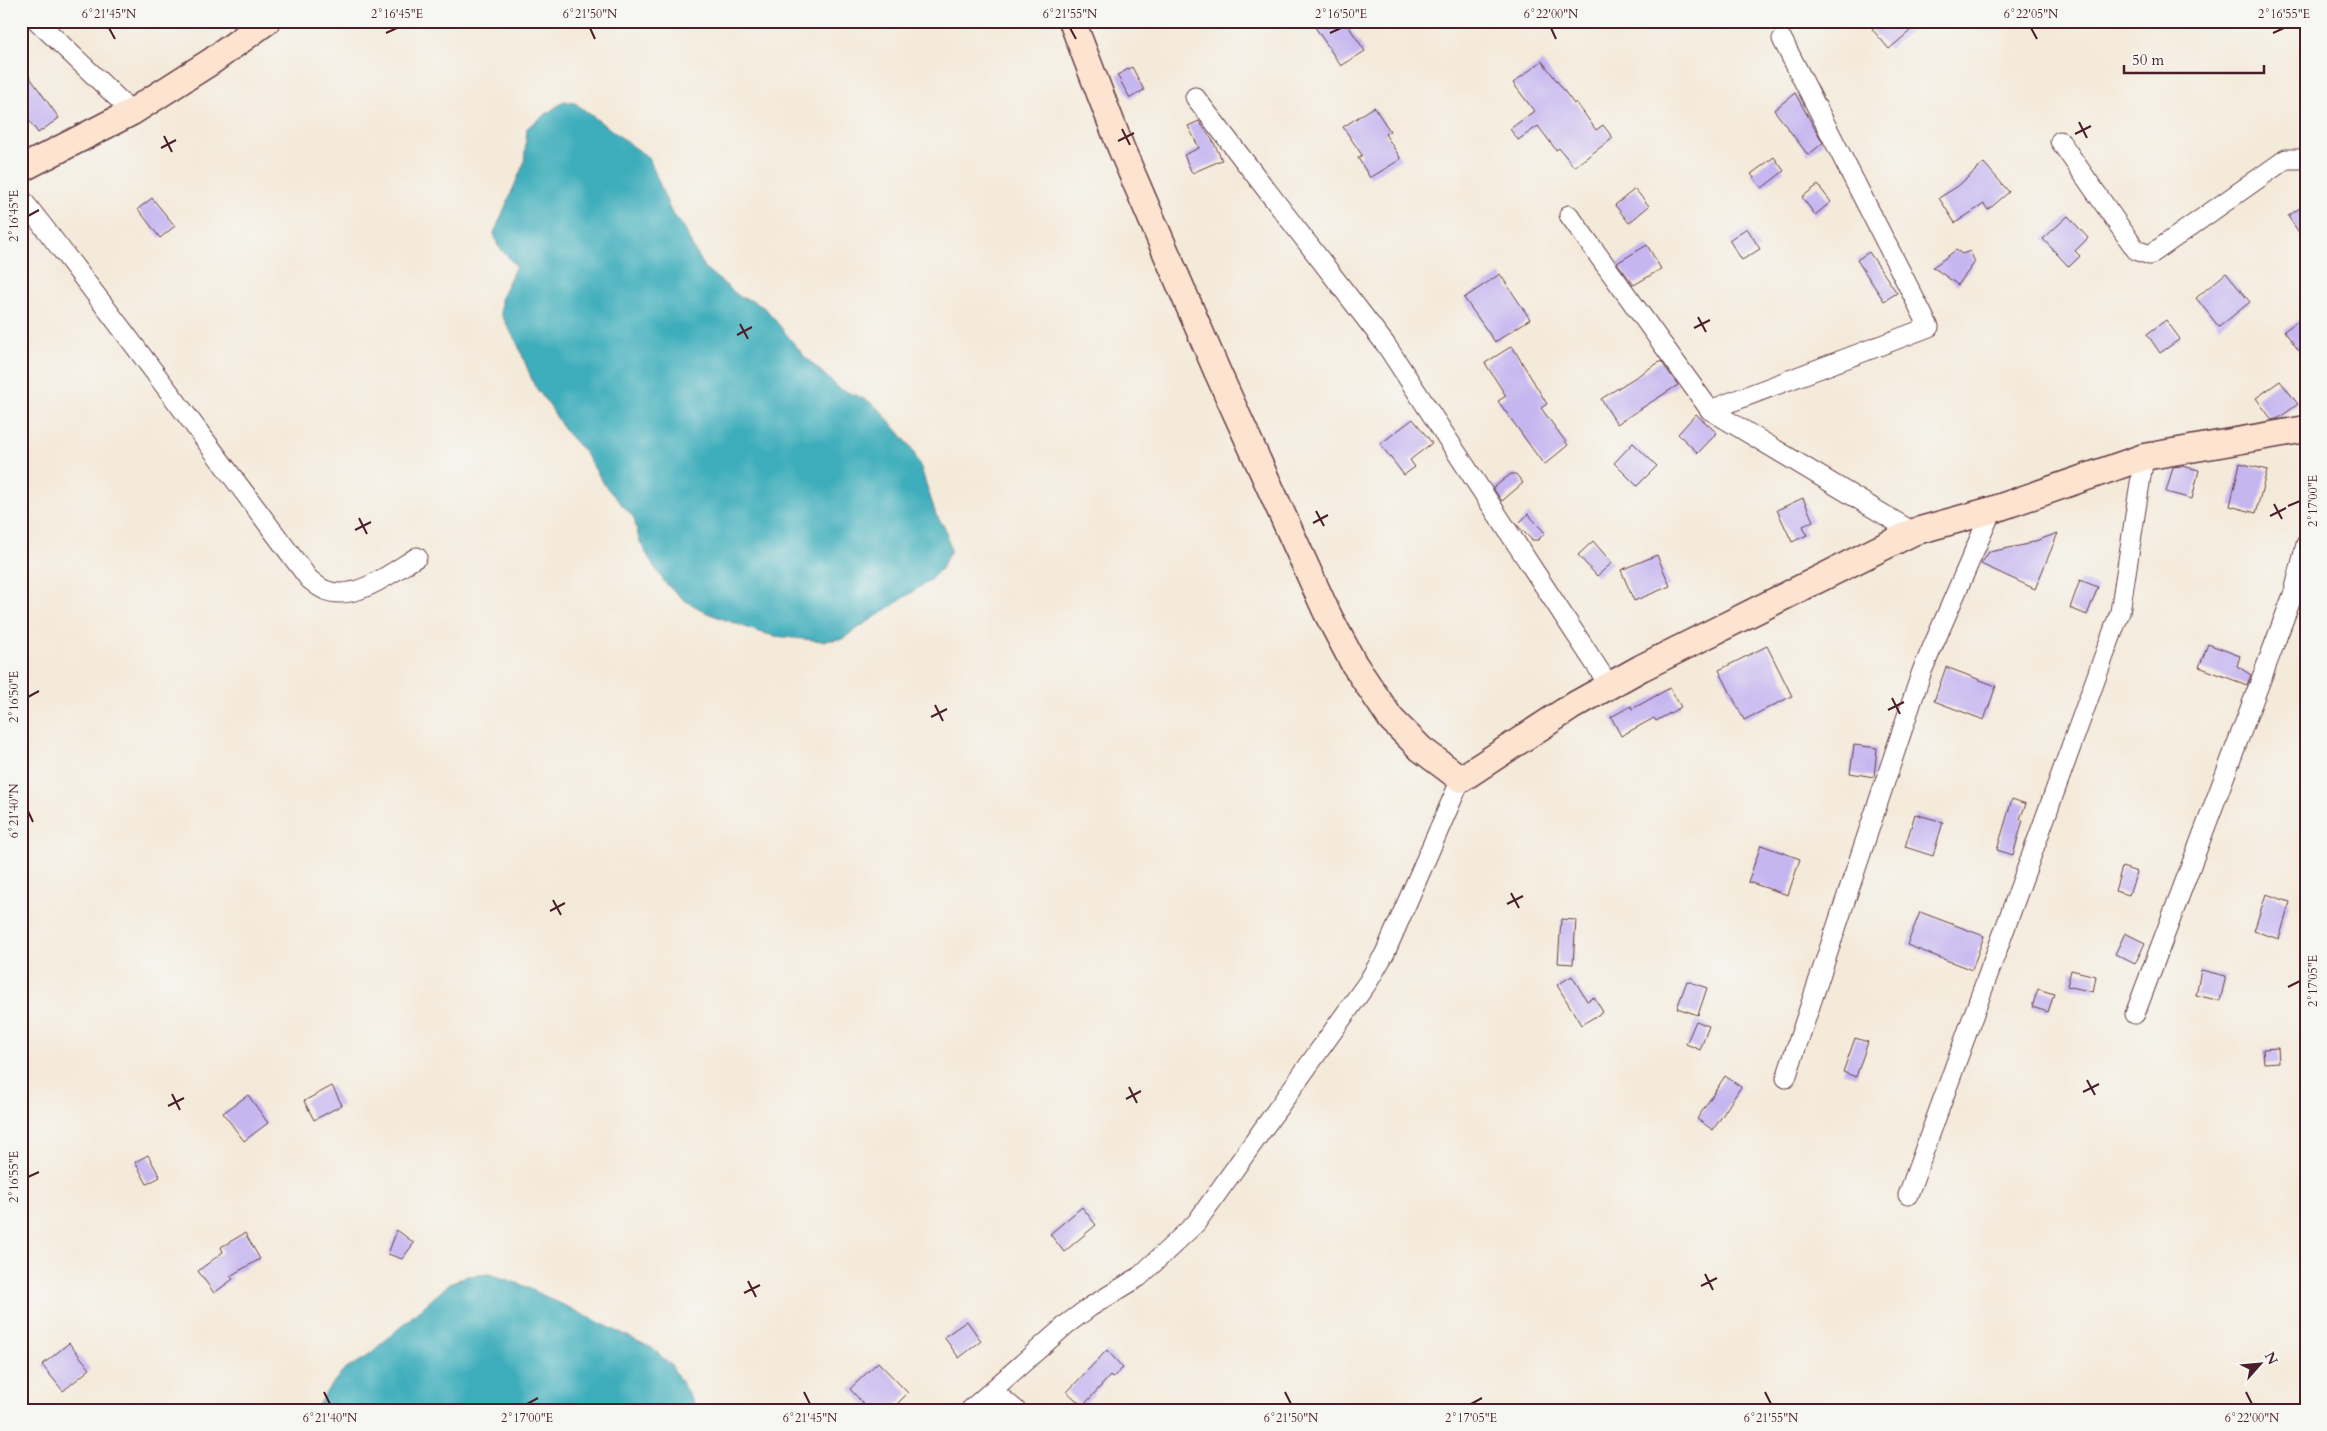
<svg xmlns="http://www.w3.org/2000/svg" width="2327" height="1431" font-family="Cardo,serif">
<rect width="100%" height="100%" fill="#f6f6f2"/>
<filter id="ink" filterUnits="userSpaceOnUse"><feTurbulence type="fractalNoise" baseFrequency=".02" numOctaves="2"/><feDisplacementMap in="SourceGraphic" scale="10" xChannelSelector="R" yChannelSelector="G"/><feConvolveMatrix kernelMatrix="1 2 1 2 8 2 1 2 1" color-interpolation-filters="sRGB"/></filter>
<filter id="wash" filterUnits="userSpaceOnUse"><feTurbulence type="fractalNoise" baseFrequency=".0096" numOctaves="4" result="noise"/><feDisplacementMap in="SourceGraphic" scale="20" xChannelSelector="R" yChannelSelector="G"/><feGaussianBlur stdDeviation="1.12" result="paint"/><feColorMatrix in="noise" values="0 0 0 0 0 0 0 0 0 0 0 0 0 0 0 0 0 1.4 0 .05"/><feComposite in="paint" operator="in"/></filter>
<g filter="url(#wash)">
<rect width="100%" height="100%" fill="#f4eada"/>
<g fill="#3eadbb" stroke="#446673">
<path d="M564 101 575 103 649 158 671 212 684 227 692 246 706 269 740 297 753 301 766 309 804 356 840 389 867 400 880 410 911 447 921 468 936 515 945 528 951 550 941 569 929 581 842 639 822 641 774 636 756 631 707 613 684 600 665 583 651 562 639 540 634 518 606 487 583 450 565 431 551 408 534 385 518 345 501 314V298L516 266 498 246 494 233 524 163 527 128Z"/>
<path d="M489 1274 520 1284 652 1348 671 1365 698 1410H315L328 1389 343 1371 365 1358 448 1285 467 1276Z"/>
</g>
<g id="blocks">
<g fill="#c6b6f0">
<path d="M1311 21H1345L1365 51 1341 66Z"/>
<path d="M1881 21H1901L1910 31 1889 49 1872 29Z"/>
<path d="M1542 61 1574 104 1576 102 1596 130 1603 125 1613 138 1574 167 1559 148 1556 150 1538 126 1518 140 1510 129 1534 111 1513 83Z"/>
<path d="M21 65 59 118 38 133 21 109Z"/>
<path d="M1132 67 1144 90 1130 98 1117 75Z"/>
<path d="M1795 93 1823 143 1808 155 1774 110Z"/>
<path d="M1374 107 1390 131 1385 134 1401 159 1370 178 1358 158 1362 155 1343 127Z"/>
<path d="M1199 121 1213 141 1222 160 1192 173 1184 155 1199 148 1188 126Z"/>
<path d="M1774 157 1784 171 1762 188 1751 174Z"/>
<path d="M1984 163 2009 192 1988 210 1984 204 1955 223 1939 198 1958 186Z"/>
<path d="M1818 185 1831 202 1815 215 1802 197Z"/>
<path d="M1635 189 1649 206 1629 223 1615 205Z"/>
<path d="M152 198 175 226 160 238 138 209Z"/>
<path d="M2306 204V243L2288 216Z"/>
<path d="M2068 216 2088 238 2075 251 2080 256 2069 267 2043 239Z"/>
<path d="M1747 228 1760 249 1742 260 1729 240Z"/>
<path d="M1647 245 1661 269 1634 285 1617 263Z"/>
<path d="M1956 250 1962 254 1970 251 1975 262 1958 285 1933 267Z"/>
<path d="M1869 252 1897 293 1884 301 1857 260Z"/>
<path d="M2226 273 2250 302 2219 327 2196 298Z"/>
<path d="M1500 274 1530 319 1495 342 1464 298Z"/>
<path d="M2306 315V360L2284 331Z"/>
<path d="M2166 320 2180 339 2160 353 2147 334Z"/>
<path d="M1512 346 1547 404 1541 408 1568 445 1544 465 1498 401 1506 396 1485 363Z"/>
<path d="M1661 361 1678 385 1617 424 1601 399Z"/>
<path d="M2280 381 2298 404 2279 418 2272 420 2256 398Z"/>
<path d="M1696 414 1717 433 1698 453 1678 434Z"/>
<path d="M1413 419 1432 443 1410 460 1415 467 1404 475 1380 444Z"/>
<path d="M1633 443 1657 466 1637 486 1614 463Z"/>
<path d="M2240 463 2267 470 2256 513 2230 506Z"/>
<path d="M2182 466 2199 470 2192 499 2166 492 2173 467Z"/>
<path d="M1511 474H1516L1523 483 1502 501 1493 488Z"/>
<path d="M1803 498 1813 521 1803 526 1807 535 1792 542 1777 510Z"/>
<path d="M1528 514 1545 533 1538 540H1532L1517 525Z"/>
<path d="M2058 533 2035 589 1981 564 1989 552 2024 545Z"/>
<path d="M1593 541 1612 563 1597 576 1578 555Z"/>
<path d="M1657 555 1670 586 1634 601 1621 570Z"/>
<path d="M2080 580 2098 587 2087 615 2070 608Z"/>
<path d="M2208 644 2240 656 2237 666 2251 675 2247 685 2199 667Z"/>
<path d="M1767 646 1792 696 1744 720 1719 670Z"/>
<path d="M1946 667 1996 686 1984 720 1934 701Z"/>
<path d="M1670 688 1681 707 1656 721 1654 718 1621 736 1611 717 1631 706 1632 709Z"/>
<path d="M1854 745 1877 748 1874 777 1850 773Z"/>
<path d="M2012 799 2026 804 2020 819 2023 820 2013 855 1997 850Z"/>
<path d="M1915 814 1943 822 1933 856 1905 847Z"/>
<path d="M1761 845 1800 859 1788 895 1748 882Z"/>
<path d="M2122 867 2137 872 2129 895 2115 891Z"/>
<path d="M2266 894 2290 902 2279 939 2254 931Z"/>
<path d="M1920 912 1984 936 1972 970 1907 945Z"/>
<path d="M1561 919 1576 920 1573 964 1558 963Z"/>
<path d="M2125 933 2145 943 2135 964 2115 954Z"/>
<path d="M2071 970 2096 976 2093 992 2067 986Z"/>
<path d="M2201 970 2226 976 2220 1001 2196 995Z"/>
<path d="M1572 976 1587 1001 1594 997 1603 1012 1581 1025 1557 985Z"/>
<path d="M1687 981 1707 988 1698 1015 1677 1008Z"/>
<path d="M2038 989 2054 994 2048 1012 2032 1007Z"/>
<path d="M1696 1021 1709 1026 1700 1050 1686 1044Z"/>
<path d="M1855 1038 1868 1042 1856 1077 1843 1072Z"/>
<path d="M2278 1048 2279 1062 2264 1063 2263 1049Z"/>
<path d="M1725 1076 1741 1087 1713 1130 1697 1119Z"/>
<path d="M332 1086 342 1105 314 1120 304 1101Z"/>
<path d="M248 1095 268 1123 244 1141 223 1113Z"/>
<path d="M148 1155 160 1177 147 1184 135 1162Z"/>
<path d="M1082 1207 1096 1225 1064 1252 1050 1234Z"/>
<path d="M397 1230 414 1243 402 1259 388 1254Z"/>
<path d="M245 1233 260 1259 230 1276 233 1279 214 1293 198 1271 223 1252 221 1247Z"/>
<path d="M967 1321 981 1341 959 1358 944 1337Z"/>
<path d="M69 1343 90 1369 63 1391 42 1365Z"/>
<path d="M1107 1350 1123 1368 1112 1378 1110 1376 1083 1406 1067 1392Z"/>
<path d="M878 1362 908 1393 891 1410H869L850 1389Z"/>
</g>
</g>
</g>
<g filter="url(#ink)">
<use href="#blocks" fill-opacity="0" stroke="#643d45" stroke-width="1"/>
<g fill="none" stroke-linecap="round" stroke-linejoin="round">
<g stroke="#643d45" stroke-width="21">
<g id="street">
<path d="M37 21 132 112"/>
<path d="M1195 97 1386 345 1609 685"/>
<path d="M2060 141 2136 250 2150 255 2286 159H2306"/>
<path d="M21 198C120 323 213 452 309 579 314 583 319 588 325 590 354 603 394 571 417 557"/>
<path d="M1569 215 1710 410 1913 532"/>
<path d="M1710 410 1929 327 1782 39"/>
<path d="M2135 1014 2294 592 2306 544"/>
<path d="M1786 1078 1922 671 1992 510"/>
<path d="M1908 1195 2120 612 2144 457"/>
<path d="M993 1391 1016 1410"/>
<path d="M970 1410 1067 1324 1090 1307 1139 1277 1196 1223 1368 982 1385 953 1461 779"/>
</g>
</g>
<g stroke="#643d45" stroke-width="29">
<g id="secondary">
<path d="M1072 21 1121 148 1217 371 1327 613 1354 664 1391 719 1421 749 1461 779 1571 707 1641 668 1913 532 1992 510 2144 457 2306 429"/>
<path d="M21 169 132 112 212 61 267 21"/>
</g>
</g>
<use href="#street" stroke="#fff" stroke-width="19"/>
<use href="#secondary" stroke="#fde4d1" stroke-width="26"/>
</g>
</g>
<path fill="none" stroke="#4a1f2b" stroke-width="2" d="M109 28 115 39M590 28 595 39M1070 28 1076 39M1551 28 1556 39M2031 28 2037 39M386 33 397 28M1330 33 1341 28M2273 33 2284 28M2079 122 2087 138M1122 129 1130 145M2075 134 2091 126M164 136 172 152M1118 141 1134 133M161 148 176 140M28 216 39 210M1698 317 1706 332M740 324 748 339M1694 328 1710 320M737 335 752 327M2274 504 2282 519M2288 506 2300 501M1316 511 1324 526M2270 516 2286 508M359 518 367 534M1313 523 1328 515M355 530 371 522M28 697 39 691M1892 698 1900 714M935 705 943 721M1888 710 1904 702M931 717 947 709M28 811 33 822M1511 893 1519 908M553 900 561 915M1507 904 1523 896M550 911 565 903M2288 987 2300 981M2087 1080 2095 1095M1129 1087 1137 1103M2083 1092 2099 1084M172 1094 180 1110M1126 1099 1141 1091M168 1106 184 1098M28 1177 39 1172M1705 1274 1713 1290M748 1281 756 1297M1701 1286 1717 1278M744 1293 760 1285M324 1392 330 1404M804 1392 810 1404M1285 1392 1291 1404M1765 1392 1771 1404M2246 1392 2252 1404M527 1404 538 1398M1471 1404 1482 1398"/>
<rect width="2327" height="1431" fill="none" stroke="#f6f6f2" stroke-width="55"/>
<g transform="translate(2260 1364) rotate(63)" stroke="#f6f6f2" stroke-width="4" paint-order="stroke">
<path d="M0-4L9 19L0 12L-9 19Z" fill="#4a1f2b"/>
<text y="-8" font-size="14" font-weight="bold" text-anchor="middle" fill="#4a1f2b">N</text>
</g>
<path d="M2124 65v8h140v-8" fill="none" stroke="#4a1f2b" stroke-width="2.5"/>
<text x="2132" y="65" font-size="15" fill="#4a1f2b" stroke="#f6f6f2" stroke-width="4" paint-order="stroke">50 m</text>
<rect x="28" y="28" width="2272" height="1376" fill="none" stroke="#4a1f2b" stroke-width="2"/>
<g font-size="12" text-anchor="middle" fill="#4a1f2b">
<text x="109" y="18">6°21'45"N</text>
<text x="397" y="18">2°16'45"E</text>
<text x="590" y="18">6°21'50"N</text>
<text x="1070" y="18">6°21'55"N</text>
<text x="1341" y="18">2°16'50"E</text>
<text x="1551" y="18">6°22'00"N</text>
<text x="2031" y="18">6°22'05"N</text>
<text x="2284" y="18">2°16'55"E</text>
<text transform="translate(14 216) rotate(-90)" y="4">2°16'45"E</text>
<text transform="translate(2313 501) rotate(-90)" y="4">2°17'00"E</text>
<text transform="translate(14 697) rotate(-90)" y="4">2°16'50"E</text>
<text transform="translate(14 811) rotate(-90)" y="4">6°21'40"N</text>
<text transform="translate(2313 981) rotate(-90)" y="4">2°17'05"E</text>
<text transform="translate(14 1177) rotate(-90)" y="4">2°16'55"E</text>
<text x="330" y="1422">6°21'40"N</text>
<text x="527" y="1422">2°17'00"E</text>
<text x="810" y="1422">6°21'45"N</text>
<text x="1291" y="1422">6°21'50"N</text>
<text x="1471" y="1422">2°17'05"E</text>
<text x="1771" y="1422">6°21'55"N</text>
<text x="2252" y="1422">6°22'00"N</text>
</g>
</svg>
